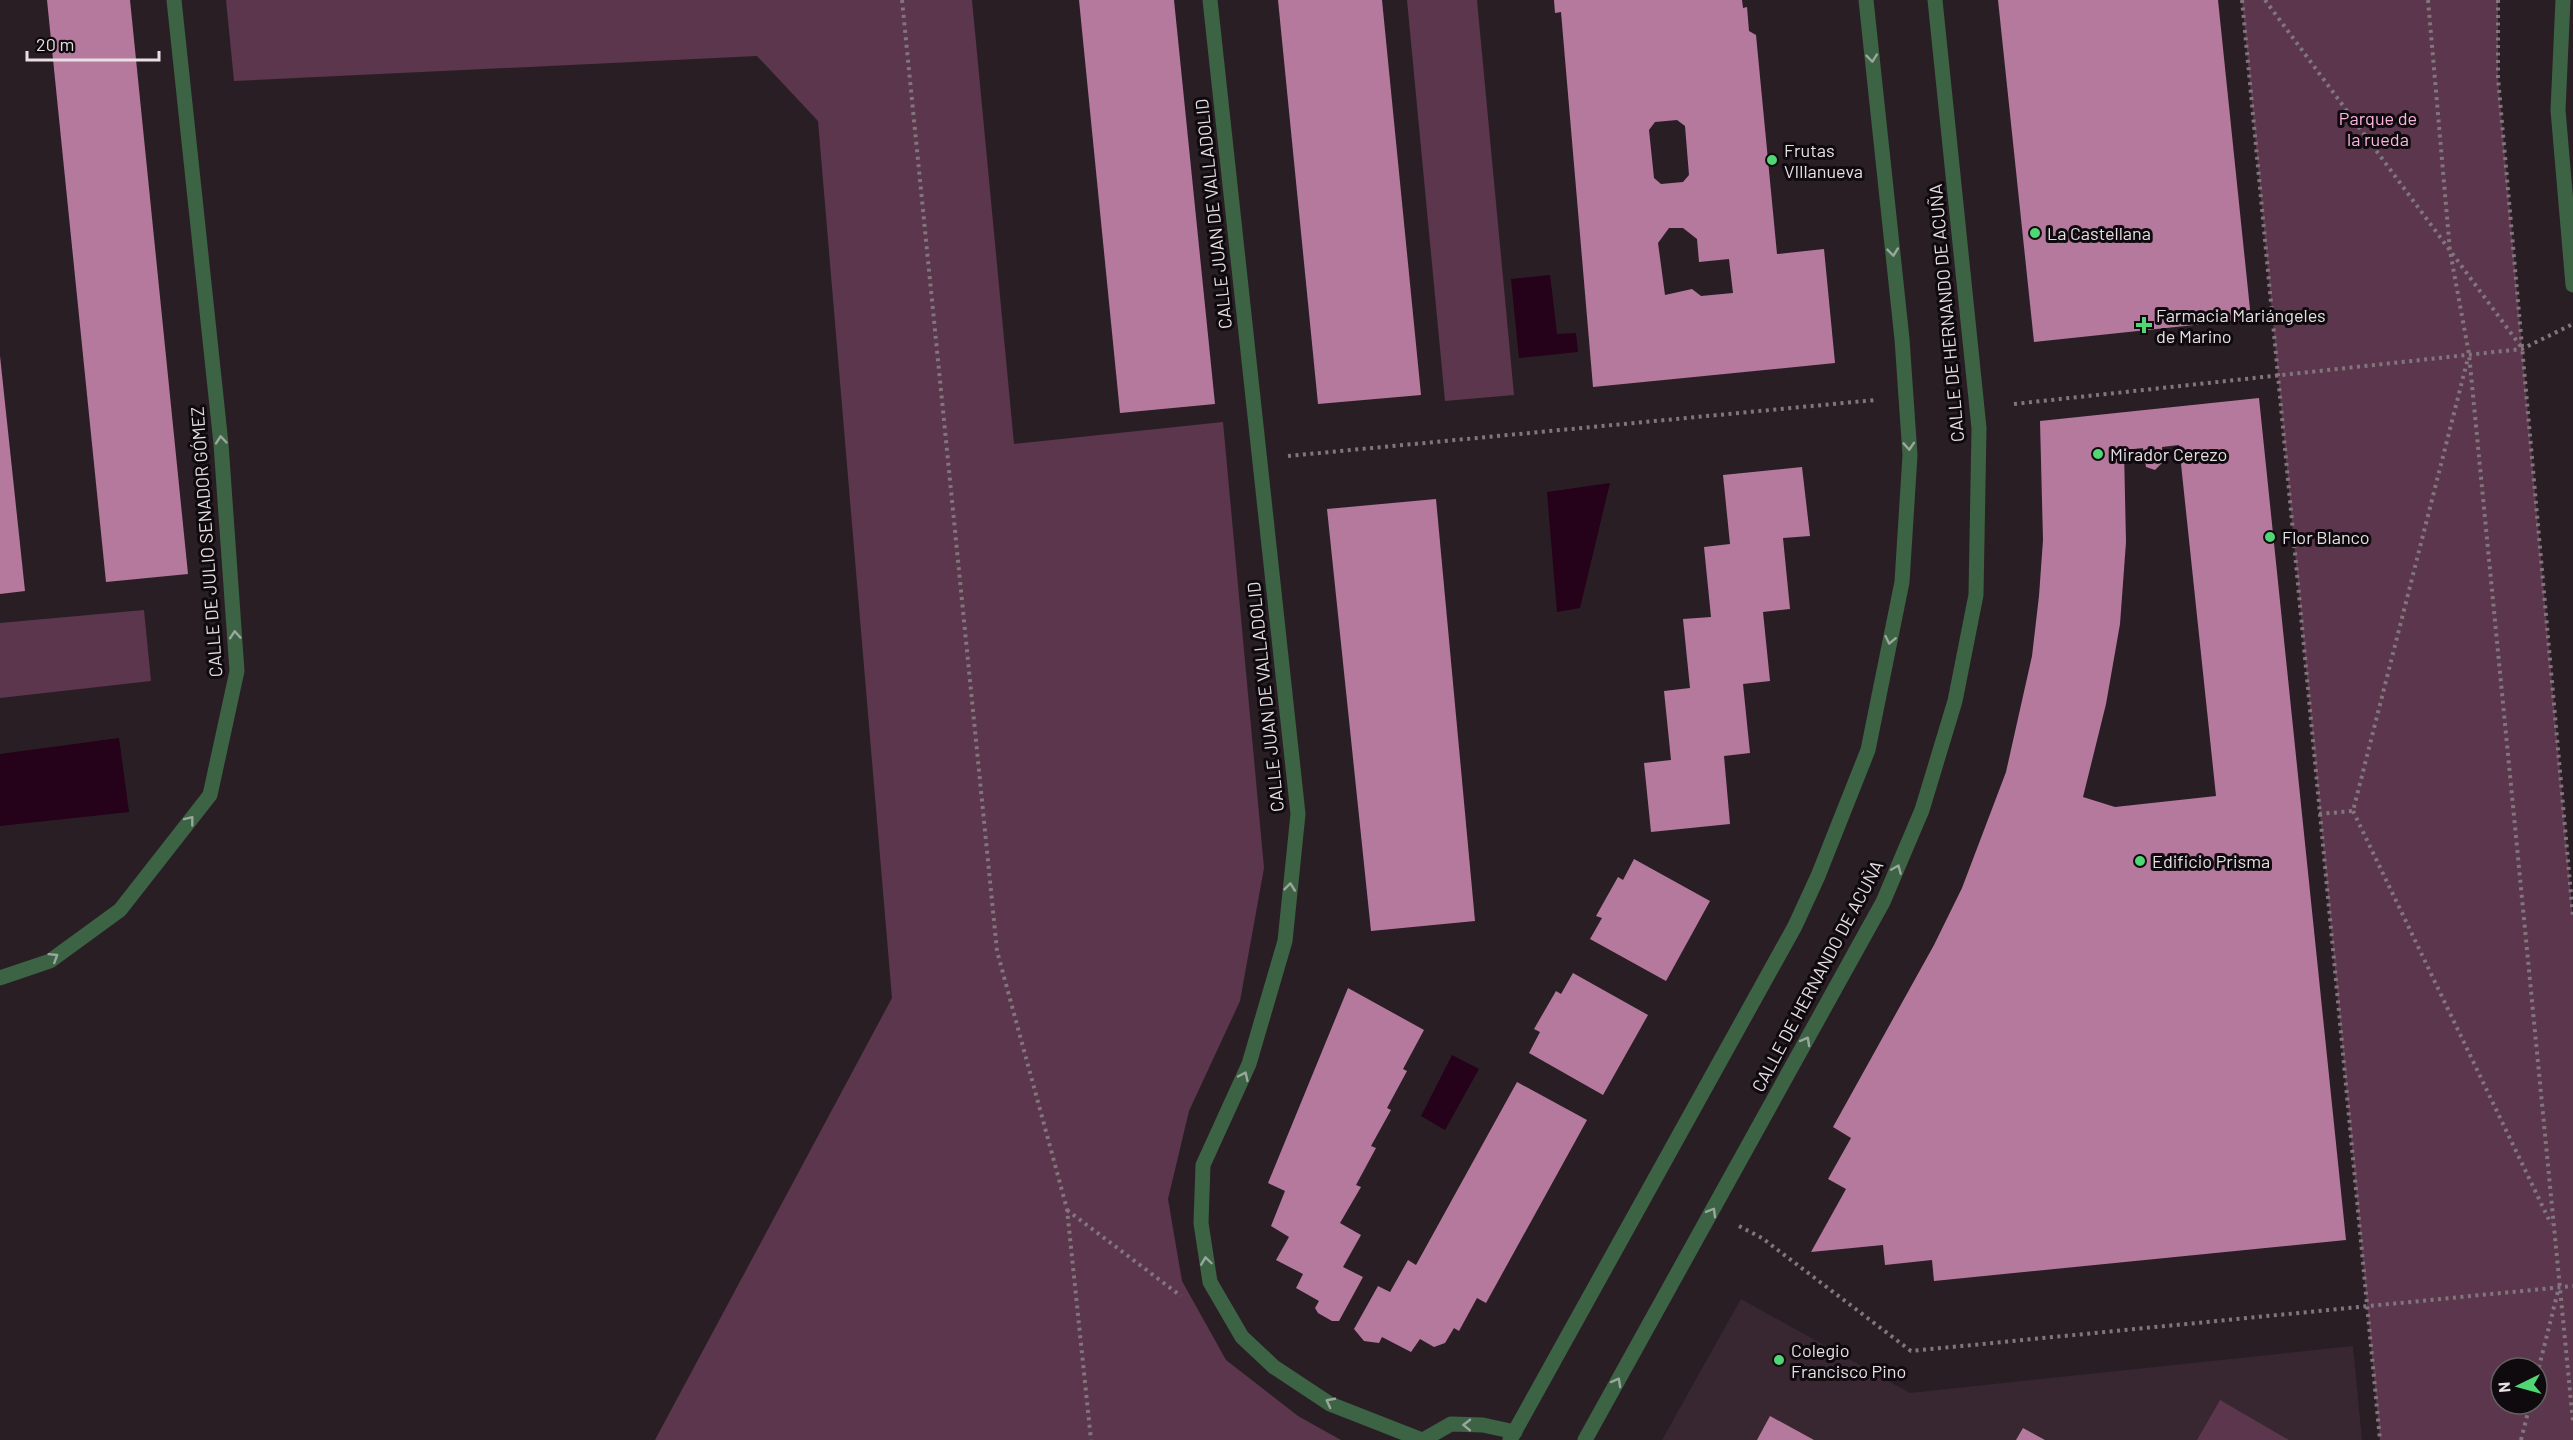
<svg xmlns="http://www.w3.org/2000/svg" width="2573" height="1440" font-family="Barlow,sans-serif">
<rect width="100%" height="100%" fill="#2a1e25"/>
<path fill="#382631" d="M1741 1299 1910 1393 2353 1346 2362 1440H1662Z"/>
<g fill="#5b364d" fill-rule="evenodd">
<path d="M226 0H972L1014 444 1223 422 1264 868 1240 1001 1189 1111 1168 1199 1182 1281 1226 1360 1298 1416 1341 1440H655L892 998 818 121 757 56 234 81Z"/>
<path d="M1407 0H1477L1514 395 1445 401Z"/>
<path d="M2242 0H2498V78L2573 917V1440H2380ZM2501 1368H2537V1404H2501Z"/>
<path d="M144 610 151 681 0 698V623Z"/>
<path d="M2220 1400 2289 1440H2197Z"/>
</g>
<g fill="#25011a">
<path d="M1550 275 1557 334 1576 333 1578 352 1519 358 1511 279Z"/>
<path d="M1610 483 1580 608 1557 612 1547 492Z"/>
<path d="M119 738 129 812 0 826V754Z"/>
<path d="M1452 1055 1479 1069 1445 1130 1421 1116Z"/>
</g>
<g fill="#b6799e" fill-rule="evenodd">
<path d="M47 0H130L188 574 106 582Z"/>
<path d="M1079 0H1174L1215 404 1120 413Z"/>
<path d="M1278 0H1382L1421 395 1318 404Z"/>
<path d="M1554 0H1742L1743 8 1747 7 1749 31 1756 35 1777 254 1824 249 1835 363 1593 387 1561 12 1555 13ZM1677 120 1685 126 1689 175 1683 182 1661 184 1654 178 1649 130 1655 122ZM1669 228H1683L1697 239 1699 262 1729 259 1733 293 1701 296 1692 289 1665 295 1658 243Z"/>
<path d="M1998 0H2218L2251 319 2034 342Z"/>
<path d="M0 356 25 591 0 594Z"/>
<path d="M2259 398 2346 1240 1934 1281 1932 1260 1885 1265 1883 1245 1811 1252 1846 1189 1828 1179 1851 1138 1833 1127 1934 945 1962 888 2006 772 2032 656 2039 596 2043 540 2040 421ZM2179 445 2216 796 2115 807 2083 797 2106 704 2120 624 2126 542 2124 450 2143 448 2146 467 2155 470 2163 462 2162 447Z"/>
<path d="M1802 467 1810 536 1783 538 1790 609 1763 612 1770 681 1743 684 1750 753 1724 756 1730 824 1651 832 1644 763 1671 760 1664 691 1690 688 1683 619 1711 617 1704 547 1730 544 1723 475Z"/>
<path d="M1436 499 1475 921 1371 931 1327 509Z"/>
<path d="M1634 859 1710 901 1666 981 1590 939 1602 918 1596 916 1618 877 1623 880Z"/>
<path d="M1573 973 1648 1015 1603 1095 1529 1053 1540 1032 1534 1029 1556 991 1561 994Z"/>
<path d="M1348 988 1424 1030 1403 1069 1407 1071 1387 1108 1391 1110 1371 1146 1376 1148 1356 1185 1361 1187 1340 1223 1361 1235 1343 1267 1363 1277 1339 1321H1332L1318 1313 1315 1308 1319 1301 1296 1288 1303 1274 1276 1260 1289 1237 1271 1226 1285 1191 1268 1183Z"/>
<path d="M1517 1082 1587 1120 1486 1303 1477 1298 1459 1331 1454 1328 1445 1343 1434 1347 1420 1339 1411 1352 1382 1337 1379 1343 1364 1341 1354 1329 1378 1286 1390 1292 1408 1260 1416 1265Z"/>
<path d="M1770 1416 1814 1440H1757Z"/>
<path d="M2023 1428 2045 1440H2016Z"/>
</g>
<g fill="none" stroke-linecap="round" stroke-linejoin="round">
<g stroke="#80767c" stroke-width="4" stroke-dasharray="3 4.5" stroke-linecap="butt">
<path d="M902 0 997 951 1067 1209 1091 1440"/>
<path d="M2242 0 2380 1440"/>
<path d="M2265 0 2522 348"/>
<path d="M2428 0 2450 251 2469 354 2573 1422"/>
<path d="M2498 0V78L2573 917"/>
<path d="M2014 404 2522 349 2573 324"/>
<path d="M1288 456 1875 400"/>
<path d="M2353 811 2551 1224"/>
<path d="M2319 814 2353 811 2468 358"/>
<path d="M1067 1210 1181 1296"/>
<path d="M1739 1226 1762 1238 1911 1351 2573 1286"/>
<path d="M2537 1375 2558 1291"/>
<path d="M2521 1440 2530 1404"/>
</g>
<g stroke="#3c6344" stroke-width="15">
<path d="M1210 0 1298 814 1285 941 1249 1064 1203 1165 1201 1223 1210 1282 1242 1337 1274 1367 1330 1404 1422 1440"/>
<path d="M2563 0 2558 110 2573 285"/>
<path d="M0 978 50 961 120 910 210 795 237 671 221 444 174 0"/>
<path d="M1423 1440 1451 1424 1483 1425 1515 1432"/>
<path d="M1510 1440 1795 926 1818 876 1868 750 1902 582 1910 455 1902 339 1866 0"/>
<path d="M1585 1440 1883 902 1922 810 1955 701 1976 595 1979 428 1935 0"/>
</g>
</g>
<defs><path id="oneway-chevron" d="M-2-3.5L2.5 0L-2 3.5" fill="none" stroke-width="1.6" stroke-linecap="round" stroke-linejoin="round" transform="scale(1.5)"/></defs>
<g stroke="#9aa79c">
<use href="#oneway-chevron" transform="translate(1872 58) rotate(84)"/>
<use href="#oneway-chevron" transform="translate(1893 252) rotate(84)"/>
<use href="#oneway-chevron" transform="translate(221 440) rotate(-95)"/>
<use href="#oneway-chevron" transform="translate(1909 446) rotate(86)"/>
<use href="#oneway-chevron" transform="translate(235 635) rotate(-94)"/>
<use href="#oneway-chevron" transform="translate(1890 640) rotate(102)"/>
<use href="#oneway-chevron" transform="translate(190 820) rotate(-52)"/>
<use href="#oneway-chevron" transform="translate(1897 869) rotate(-67)"/>
<use href="#oneway-chevron" transform="translate(1290 887) rotate(-84)"/>
<use href="#oneway-chevron" transform="translate(54 957) rotate(-32)"/>
<use href="#oneway-chevron" transform="translate(1806 1041) rotate(-61)"/>
<use href="#oneway-chevron" transform="translate(1244 1076) rotate(-65)"/>
<use href="#oneway-chevron" transform="translate(1712 1212) rotate(-60)"/>
<use href="#oneway-chevron" transform="translate(1206 1261) rotate(-98)"/>
<use href="#oneway-chevron" transform="translate(1617 1382) rotate(-61)"/>
<use href="#oneway-chevron" transform="translate(1330 1402) rotate(-152)"/>
<use href="#oneway-chevron" transform="translate(1467 1425) rotate(-179)"/>
</g>
<g fill="#50d675" stroke="#0f0a0d" stroke-width="2">
<circle cx="1772" cy="160" r="6"/>
<circle cx="2035" cy="233" r="6"/>
<path d="M2141 316h6v6h6v6h-6v6h-6v-6h-6v-6h6z"/>
<circle cx="2098" cy="454" r="6"/>
<circle cx="2270" cy="537" r="6"/>
<circle cx="2140" cy="861" r="6"/>
<circle cx="1779" cy="1360" r="6"/>
</g>
<g text-anchor="middle" dominant-baseline="central" stroke-width="6" stroke-linejoin="round" paint-order="stroke">
<g font-size="18" fill="#fbb5df" stroke="#0f0a0d">
<text x="2378" y="118">Parque de<tspan x="2378" dy="21">la rueda</tspan></text>
</g>
<g font-size="18" fill="#e7dfe4" stroke="#0f0a0d" text-anchor="start">
<text x="1784" y="150">Frutas<tspan x="1784" dy="21">VIllanueva</tspan></text>
<text x="2047" y="233">La Castellana</text>
<text x="2156" y="315">Farmacia Mariángeles<tspan x="2156" dy="21">de Marino</tspan></text>
<text x="2110" y="454">Mirador Cerezo</text>
<text x="2282" y="537">Flor Blanco</text>
<text x="2152" y="861">Edificio Prisma</text>
<text x="1791" y="1350">Colegio<tspan x="1791" dy="21">Francisco Pino</tspan></text>
</g>
<g font-size="18" fill="#e7dfe4" stroke="#0f0a0d">
<text transform="translate(1213 214) rotate(-96)">CALLE JUAN DE VALLADOLID</text>
<text transform="translate(1946 313) rotate(-95)">CALLE DE HERNANDO DE ACUÑA</text>
<text transform="translate(206 542) rotate(-94)">CALLE DE JULIO SENADOR GÓMEZ</text>
<text transform="translate(1265 697) rotate(-96)">CALLE JUAN DE VALLADOLID</text>
<text transform="translate(1817 976) rotate(-62)">CALLE DE HERNANDO DE ACUÑA</text>
</g>
</g>
<g transform="translate(2519 1386) rotate(265)"><circle r="28" fill="#0f0a0d" stroke="#655f63" stroke-width="1.5"/>
<path d="M0-4.5L10 22L0 15L-10 22Z" fill="#50d675"/>
<text y="-9" font-size="16" font-weight="bold" text-anchor="middle" fill="#e7dfe4">N</text>
</g>
<path d="M27 51v9h132v-9" fill="none" stroke="#e7dfe4" stroke-width="3"/>
<text x="36" y="51" font-size="18" fill="#e7dfe4" stroke="#0f0a0d" stroke-width="4.5" paint-order="stroke">20 m</text>
</svg>
